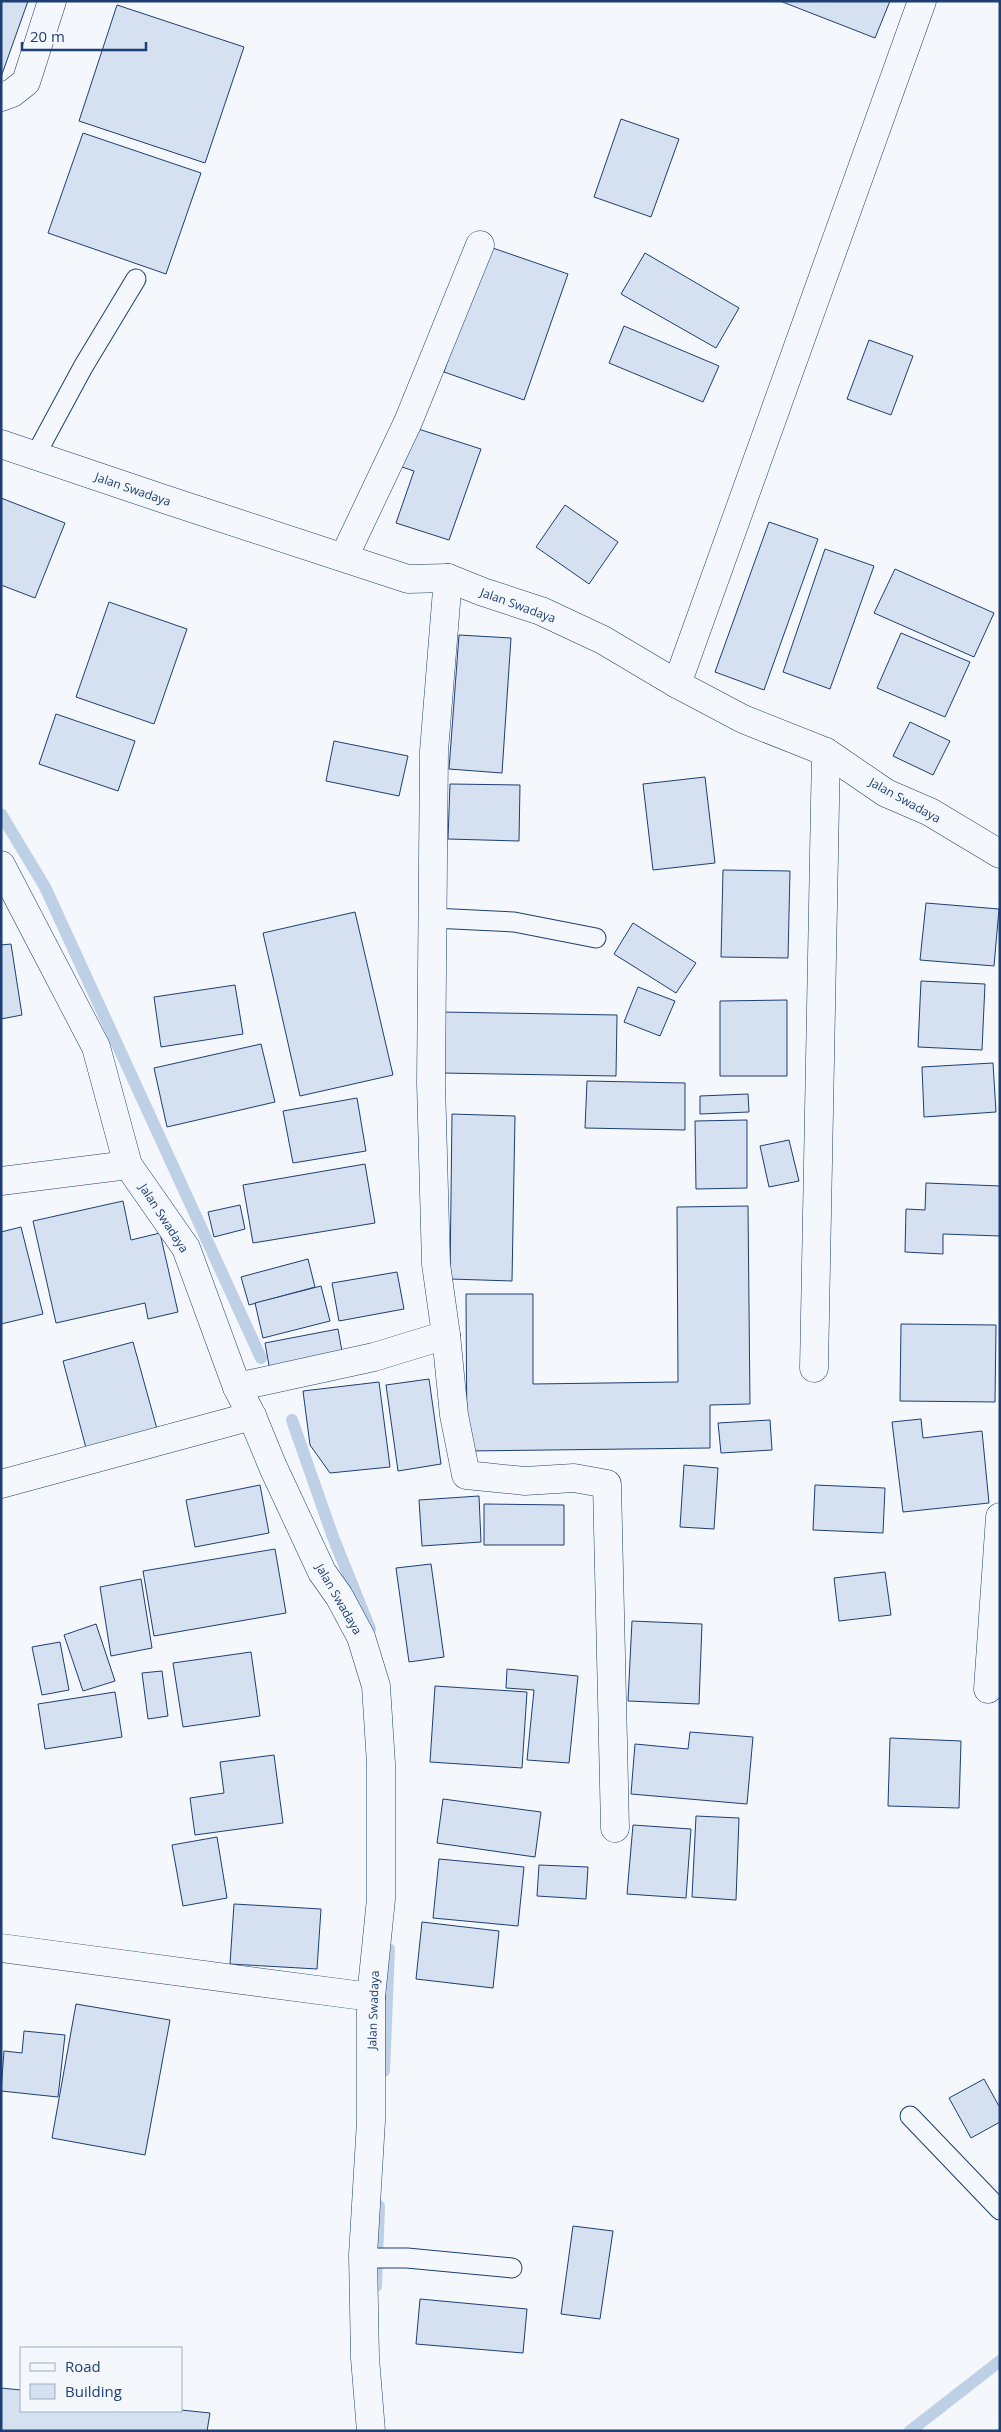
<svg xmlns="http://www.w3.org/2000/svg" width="1001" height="2432" font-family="'Open Sans',sans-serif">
<rect width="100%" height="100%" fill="#f4f7fb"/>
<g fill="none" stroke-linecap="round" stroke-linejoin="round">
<g stroke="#bed0e5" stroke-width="12">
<path d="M1 814 45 887 261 1358"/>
<path d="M292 1420 333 1537 370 1629"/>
<path d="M384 2071 389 1949"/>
<path d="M376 2286 379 2206"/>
<path d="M910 2431 1000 2361"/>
</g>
</g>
<g fill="#d5e0f0" stroke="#1d3f73">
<path d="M1 1H28L1 77Z"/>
<path d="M780 1H890L875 38Z"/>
<path d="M117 5 244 47 205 163 79 121Z"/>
<path d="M621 119 679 139 651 217 594 197Z"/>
<path d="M83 133 201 173 166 274 48 233Z"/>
<path d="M487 246 568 274 524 400 444 372Z"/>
<path d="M645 253 739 308 716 348 621 294Z"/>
<path d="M624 326 719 366 703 402 609 363Z"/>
<path d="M869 340 913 356 891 415 847 399Z"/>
<path d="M412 427 481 449 449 540 396 523 414 471 399 466Z"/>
<path d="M1 498 65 523 35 598 1 585Z"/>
<path d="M565 505 618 542 589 584 536 547Z"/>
<path d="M769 522 818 539 764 690 715 672Z"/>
<path d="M825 549 874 566 830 689 783 672Z"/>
<path d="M895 569 994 613 974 657 874 613Z"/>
<path d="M109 602 187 629 154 724 76 697Z"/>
<path d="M901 633 970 662 945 717 877 688Z"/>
<path d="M459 635 511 638 502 773 449 769Z"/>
<path d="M56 714 135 741 118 791 39 764Z"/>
<path d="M910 722 950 741 933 775 893 756Z"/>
<path d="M334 741 408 756 399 796 326 781Z"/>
<path d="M705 777 715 863 653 870 643 784Z"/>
<path d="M450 784 520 785 519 841 448 839Z"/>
<path d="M723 870 790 871 788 958 721 957Z"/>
<path d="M926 903 999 909 994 966 920 960Z"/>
<path d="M355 912 393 1075 300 1096 263 933Z"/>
<path d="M633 923 696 963 676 993 614 954Z"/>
<path d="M11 944 22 1015 1 1019V945Z"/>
<path d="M921 981 985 984 982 1050 918 1047Z"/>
<path d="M235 985 243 1034 161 1047 154 997Z"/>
<path d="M638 987 675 1001 660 1036 624 1022Z"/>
<path d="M787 1000V1076H720V1001Z"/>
<path d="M441 1012 617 1015 616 1076 441 1073Z"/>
<path d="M261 1044 275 1102 167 1127 154 1068Z"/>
<path d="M993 1063 996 1112 924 1117 922 1067Z"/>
<path d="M587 1081 685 1083V1130L585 1128Z"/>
<path d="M748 1094 749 1112 700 1114V1096Z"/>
<path d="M357 1098 366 1151 293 1163 283 1111Z"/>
<path d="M452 1114 515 1116 512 1281 450 1279Z"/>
<path d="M747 1120V1188L696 1189 695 1121Z"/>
<path d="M789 1140 799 1181 769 1187 760 1146Z"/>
<path d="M365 1164 375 1223 253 1243 243 1185Z"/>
<path d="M926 1183 1000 1186V1236L943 1234V1254L905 1252 906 1209 925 1210Z"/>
<path d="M123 1201 131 1240 160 1233 178 1312 148 1319 145 1303 56 1323 33 1221Z"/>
<path d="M240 1205 245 1229 214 1237 208 1212Z"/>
<path d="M748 1206 750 1404 710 1405V1448L467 1451 466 1294H533V1384L678 1382 677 1207Z"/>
<path d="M21 1227 43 1314 1 1324V1232Z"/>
<path d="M308 1259 315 1287 249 1305 241 1277Z"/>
<path d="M397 1272 404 1309 339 1321 332 1283Z"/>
<path d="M321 1286 330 1321 263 1338 255 1303Z"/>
<path d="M901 1324 996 1325 995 1402 900 1401Z"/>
<path d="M338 1329 343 1357 270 1371 265 1343Z"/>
<path d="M133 1342 157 1429 86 1448 63 1361Z"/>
<path d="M429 1379 441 1464 398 1471 386 1385Z"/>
<path d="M379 1382 390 1467 330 1473 310 1445 303 1391Z"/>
<path d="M921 1419 923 1438 982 1431 989 1503 903 1512 892 1422Z"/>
<path d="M770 1420 772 1450 721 1453 718 1423Z"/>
<path d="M684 1465 718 1468 714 1529 680 1527Z"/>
<path d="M260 1485 269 1533 195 1547 186 1500Z"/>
<path d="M815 1485 885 1488 883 1533 813 1530Z"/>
<path d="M479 1496 481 1542 422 1546 419 1500Z"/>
<path d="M484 1504 564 1505V1545H484Z"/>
<path d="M275 1549 286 1613 154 1636 143 1571Z"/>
<path d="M431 1564 444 1657 409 1662 396 1568Z"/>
<path d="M885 1572 891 1615 839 1621 834 1578Z"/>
<path d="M141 1579 152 1648 111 1656 100 1587Z"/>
<path d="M632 1621 702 1624 699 1704 628 1701Z"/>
<path d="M96 1624 115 1681 83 1691 64 1635Z"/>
<path d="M60 1642 69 1690 42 1695 32 1647Z"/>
<path d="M251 1652 260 1716 183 1727 173 1663Z"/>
<path d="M507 1669 578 1676 569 1763 527 1760 534 1690 506 1688Z"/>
<path d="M162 1671 168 1716 148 1719 142 1673Z"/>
<path d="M435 1686 527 1692 522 1768 430 1762Z"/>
<path d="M115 1692 122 1737 45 1749 38 1704Z"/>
<path d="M690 1732 753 1737 747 1804 631 1794 635 1744 688 1749Z"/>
<path d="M890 1738 961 1741 959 1808 888 1806Z"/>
<path d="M274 1755 283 1823 195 1835 190 1798 224 1793 220 1762Z"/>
<path d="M443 1799 541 1812 535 1857 437 1843Z"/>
<path d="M696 1816 739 1818 736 1900 692 1897Z"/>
<path d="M633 1825 691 1829 686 1898 627 1894Z"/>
<path d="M217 1837 227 1898 183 1906 172 1845Z"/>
<path d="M439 1859 524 1867 518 1926 433 1918Z"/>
<path d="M539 1865 588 1867 586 1899 537 1896Z"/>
<path d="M234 1904 321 1909 317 1969 230 1964Z"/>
<path d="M422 1922 499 1931 493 1988 416 1979Z"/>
<path d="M76 2004 170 2020 145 2155 52 2138Z"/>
<path d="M24 2031 65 2035 58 2097 1 2091 4 2051 22 2053Z"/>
<path d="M984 2079 1000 2108V2122L971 2138 949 2098Z"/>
<path d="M573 2226 613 2231 600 2319 561 2314Z"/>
<path d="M420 2299 527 2309 523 2353 416 2344Z"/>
<path d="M1 2388 21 2390V2411L181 2410 210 2413 207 2431H1Z"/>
</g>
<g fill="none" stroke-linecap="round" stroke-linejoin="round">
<g stroke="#1d3f73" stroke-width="21">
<g id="lane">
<path d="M35 456 83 367 136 279"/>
<path d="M433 918 514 922 596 938"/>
<path d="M910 2116 1000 2210"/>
<path d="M363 2255 373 2258H407L512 2268"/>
</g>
</g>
<g stroke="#1d3f73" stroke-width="29">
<g id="street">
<path d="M1 97 12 93 26 82 52 1"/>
<path d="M1 444 167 500 408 579 448 578 483 592 541 611 603 640 677 684 743 719 826 752 886 793 930 812 1000 854"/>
<path d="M344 557 408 422 480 245"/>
<path d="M677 684 922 1"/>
<path d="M1 865 96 1047 128 1165 186 1248 237 1387 252 1416 273 1467 322 1572 339 1596 361 1637 376 1686 381 1764V1899L371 1997V2121L363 2255 365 2358 371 2431"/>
<path d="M1 1181 128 1165"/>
<path d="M446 1335 454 1415 466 1475 525 1481 574 1478 607 1484 615 1828"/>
<path d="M814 1368 826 752"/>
<path d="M237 1387 374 1357 446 1335 436 1264 431 1083 434 751 448 578"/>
<path d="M1 1484 252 1416"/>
<path d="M988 1689 1000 1517"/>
<path d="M1 1948 371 1997"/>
</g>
</g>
<use href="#lane" stroke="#f4f7fb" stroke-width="19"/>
<use href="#street" stroke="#f4f7fb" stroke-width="28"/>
</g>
<g text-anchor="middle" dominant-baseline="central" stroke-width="4" stroke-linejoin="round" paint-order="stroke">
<g font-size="12" fill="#1d3f73" stroke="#f4f7fb">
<text transform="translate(133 489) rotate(19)">Jalan Swadaya</text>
<text transform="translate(518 605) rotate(20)">Jalan Swadaya</text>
<text transform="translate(905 800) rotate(29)">Jalan Swadaya</text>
<text transform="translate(164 1218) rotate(57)">Jalan Swadaya</text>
<text transform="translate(339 1599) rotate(60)">Jalan Swadaya</text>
<text transform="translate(373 2010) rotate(-88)">Jalan Swadaya</text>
</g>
</g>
<rect width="1001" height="2432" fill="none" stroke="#1d3f73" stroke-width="5"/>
<rect x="20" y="2347" width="162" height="65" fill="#f4f7fb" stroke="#9eadc5"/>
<rect x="30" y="2363" width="25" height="8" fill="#f4f7fb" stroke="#9eadc5"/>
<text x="65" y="2372" font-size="15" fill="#1d3f73">Road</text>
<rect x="30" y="2384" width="25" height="15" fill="#d5e0f0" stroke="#9eadc5"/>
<text x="65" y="2397" font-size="15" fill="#1d3f73">Building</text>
<path d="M22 42v8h124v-8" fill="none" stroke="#1d3f73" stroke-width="2.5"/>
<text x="30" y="42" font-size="15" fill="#1d3f73" stroke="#f4f7fb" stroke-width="4" paint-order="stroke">20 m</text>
</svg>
